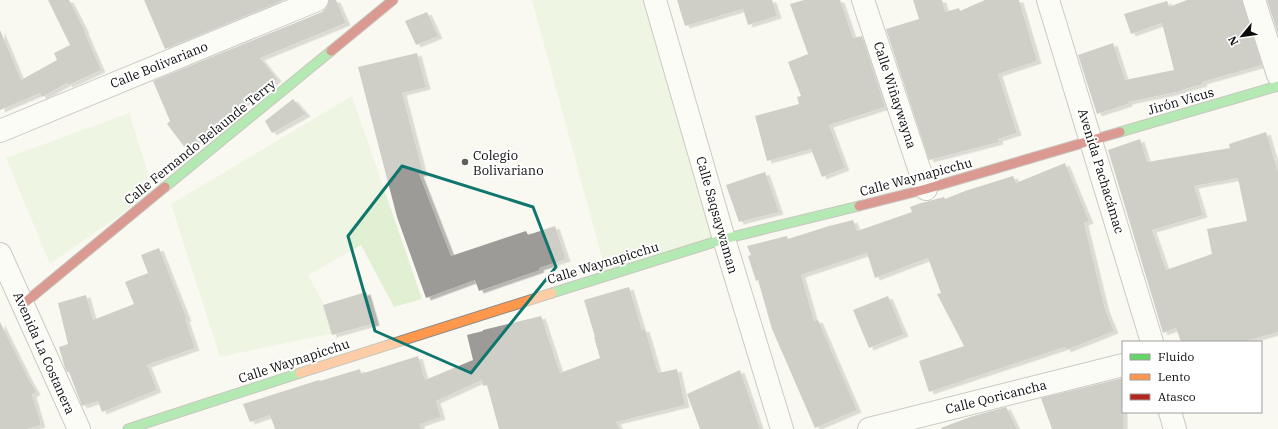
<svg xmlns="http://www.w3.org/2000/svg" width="1278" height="429" font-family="'IBM Plex Serif',serif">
<defs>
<filter id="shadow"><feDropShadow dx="4.5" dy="2.5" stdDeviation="0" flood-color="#0004"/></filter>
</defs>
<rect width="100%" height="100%" fill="#faf9f1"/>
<g fill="#e1efd2">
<path d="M532 0H653L726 244 608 280Z"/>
<path d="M352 96 422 299 394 307 361 245 308 275 339 332 220 357 171 204Z"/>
<path d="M129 113 154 191 50 264 6 158Z"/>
</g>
<g fill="#9c9b97" fill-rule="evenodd" filter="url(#shadow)">
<path d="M48 0H69L85 31H84L101 70 68 85 67 83 42 97 40 93 0 110V30L21 80 57 60 54 53 70 45Z"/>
<path d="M144 0H284L165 49Z"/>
<path d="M329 0H336L346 23 260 58 277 79 253 99 252 97 186 149 167 124 170 121 153 81 322 12 327 7Z"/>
<path d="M677 0H772L777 16 748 25 743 9 685 26Z"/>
<path d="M804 0H840L853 38 862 36 885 107 829 125 845 168 822 177 811 149 767 161 755 116 799 104 797 97 801 96 788 62 808 54 790 4Z"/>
<path d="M913 0H942L945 12 959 8 960 11 985 0H1019L1037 61 998 74 1017 133 998 139 999 142 929 160 886 29 919 19Z"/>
<path d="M1187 0H1242L1262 65 1202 82 1203 84 1181 90V91L1128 102V104L1097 114 1078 55 1113 43 1125 80 1174 70 1162 23 1131 34 1124 14 1167 1 1169 7Z"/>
<path d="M1267 0H1278V34Z"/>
<path d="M427 12 438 36 416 45 405 21Z"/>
<path d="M417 53 426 87 402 93 423 173 419 174 451 256 526 231 528 235 555 226 566 259 539 268 540 270 479 291 475 280 426 298 397 217 358 67Z"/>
<path d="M293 99 306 114 272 133 265 121Z"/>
<path d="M1266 132 1278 172V332L1243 342H1181L1176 328 1163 333 1108 150 1140 139 1147 162 1230 148 1229 144ZM1238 178 1247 221 1207 229 1212 254 1166 270 1152 230 1203 215 1194 186Z"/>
<path d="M1065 163 1089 221 1084 223 1105 309 1114 331 1066 350 1065 347 929 392 919 361 964 346 937 294 941 293 928 258 875 278 867 253 801 275 814 321 818 320 857 410 815 428 772 329 758 280 756 281 748 256 751 255 747 246 787 236 788 239 829 226 853 220 857 231 912 212 910 207 918 204 944 197 945 199 965 191 1013 176 1016 183Z"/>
<path d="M765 172 779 212 739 222 726 185Z"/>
<path d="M159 248 187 319H185L195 348 147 365 157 390 102 412 98 401 82 406 69 372H67L65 368 59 347 68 344 58 303 86 295 93 320 134 304 125 282 148 273 141 255Z"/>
<path d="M629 287 642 330 645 329 658 373 677 369 685 405 616 422 620 429H499L487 385 483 386 482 380 436 401 441 417 420 424 421 429H275L270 415 250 422 243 404 319 380 320 381 360 369 361 374 418 356 425 380 473 360 467 335 483 331V330L541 316 560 373 600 358 594 337H595L584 300Z"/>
<path d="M366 292 375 323 332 335 323 305Z"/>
<path d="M888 296 904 334 869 348 853 310Z"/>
<path d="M0 322 30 382 36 392 32 395 41 425 27 429H0Z"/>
<path d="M740 370 760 429H700L687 394Z"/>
<path d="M1123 378V429H1052L1041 398Z"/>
<path d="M1006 407 1017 429H941V428L970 417Z"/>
</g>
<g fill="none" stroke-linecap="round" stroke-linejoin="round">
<g stroke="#93938f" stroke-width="24">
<g id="street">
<path d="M655 0 724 239 782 429"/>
<path d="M863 0 926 189"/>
<path d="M1048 0 1152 342"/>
<path d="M1254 0 1278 75"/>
<path d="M0 131 317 0"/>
<path d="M0 254 79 429"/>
<path d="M1170 412 1175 429"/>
<path d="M869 429 1123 365"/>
</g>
</g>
<g stroke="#8a8986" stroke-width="11">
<g id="fast">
<path d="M1120 132 1278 86"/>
<path d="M165 187 331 51"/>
<path d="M552 293 724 239 859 206"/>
<path d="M128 429 300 373"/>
</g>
</g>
<g stroke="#8a8986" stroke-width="11">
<path id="slow" d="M300 373 552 293"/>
</g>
<g stroke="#8a8986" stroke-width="11">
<g id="jam">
<path d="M331 51 393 0"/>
<path d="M859 206 926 189 1120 132"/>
<path d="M22 305 165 187"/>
</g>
</g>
<use href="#street" stroke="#fefefd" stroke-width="22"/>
<use href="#fast" stroke="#63d668" stroke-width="9"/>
<use href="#slow" stroke="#ff974d" stroke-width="9"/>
<use href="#jam" stroke="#b3261e" stroke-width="9"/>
</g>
<path d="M0 0H1278V429H0ZM402 166 533 207 556 267 471 373 375 331 348 236Z" fill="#faf9f1" fill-opacity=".55" fill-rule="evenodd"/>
<path fill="none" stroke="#0f766e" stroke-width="3" stroke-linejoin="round" d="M402 166 533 207 556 267 471 373 375 331 348 236Z"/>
<circle fill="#5f5f5c" stroke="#fff" stroke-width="1.5" cx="465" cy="162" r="4"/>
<g text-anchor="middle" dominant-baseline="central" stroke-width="4" stroke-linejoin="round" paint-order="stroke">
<g font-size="13" fill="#0c0c0c" stroke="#fff">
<text transform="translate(159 65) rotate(-22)">Calle Bolivariano</text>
<text transform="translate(895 95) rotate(72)">Calle Wiñaywayna</text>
<text transform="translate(1181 101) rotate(-16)">Jirón Vicus</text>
<text transform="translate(200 142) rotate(-39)">Calle Fernando Belaunde Terry</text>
<text transform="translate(1101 171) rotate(73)">Avenida Pachacámac</text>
<text transform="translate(916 177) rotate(-15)">Calle Waynapicchu</text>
<text transform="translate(717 215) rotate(74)">Calle Saqsaywaman</text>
<text transform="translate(603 263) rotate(-17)">Calle Waynapicchu</text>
<text transform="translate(44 353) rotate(66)">Avenida La Costanera</text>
<text transform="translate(294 361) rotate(-18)">Calle Waynapicchu</text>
<text transform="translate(996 397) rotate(-14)">Calle Qoricancha</text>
</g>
<g font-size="13" fill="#0c0c0c" stroke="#fff" text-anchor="start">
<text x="473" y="155">Colegio<tspan x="473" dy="15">Bolivariano</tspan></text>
</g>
</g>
<rect x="1122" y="341" width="140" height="72" fill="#ffffff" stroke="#9e9e9e"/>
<rect x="1130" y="354" width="20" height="6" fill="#63d668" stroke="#9e9e9e"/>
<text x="1158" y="361" font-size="12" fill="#0c0c0c">Fluido</text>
<rect x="1130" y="374" width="20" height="6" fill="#ff974d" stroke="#9e9e9e"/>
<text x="1158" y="381" font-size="12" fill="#0c0c0c">Lento</text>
<rect x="1130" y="394" width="20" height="6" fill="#b3261e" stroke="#9e9e9e"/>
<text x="1158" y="401" font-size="12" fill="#0c0c0c">Atasco</text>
<g transform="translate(1242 36) rotate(241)" stroke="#ffffff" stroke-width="3" paint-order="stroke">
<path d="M0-3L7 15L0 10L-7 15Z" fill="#0c0c0c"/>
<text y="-6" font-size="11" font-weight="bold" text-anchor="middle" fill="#0c0c0c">N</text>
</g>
</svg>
